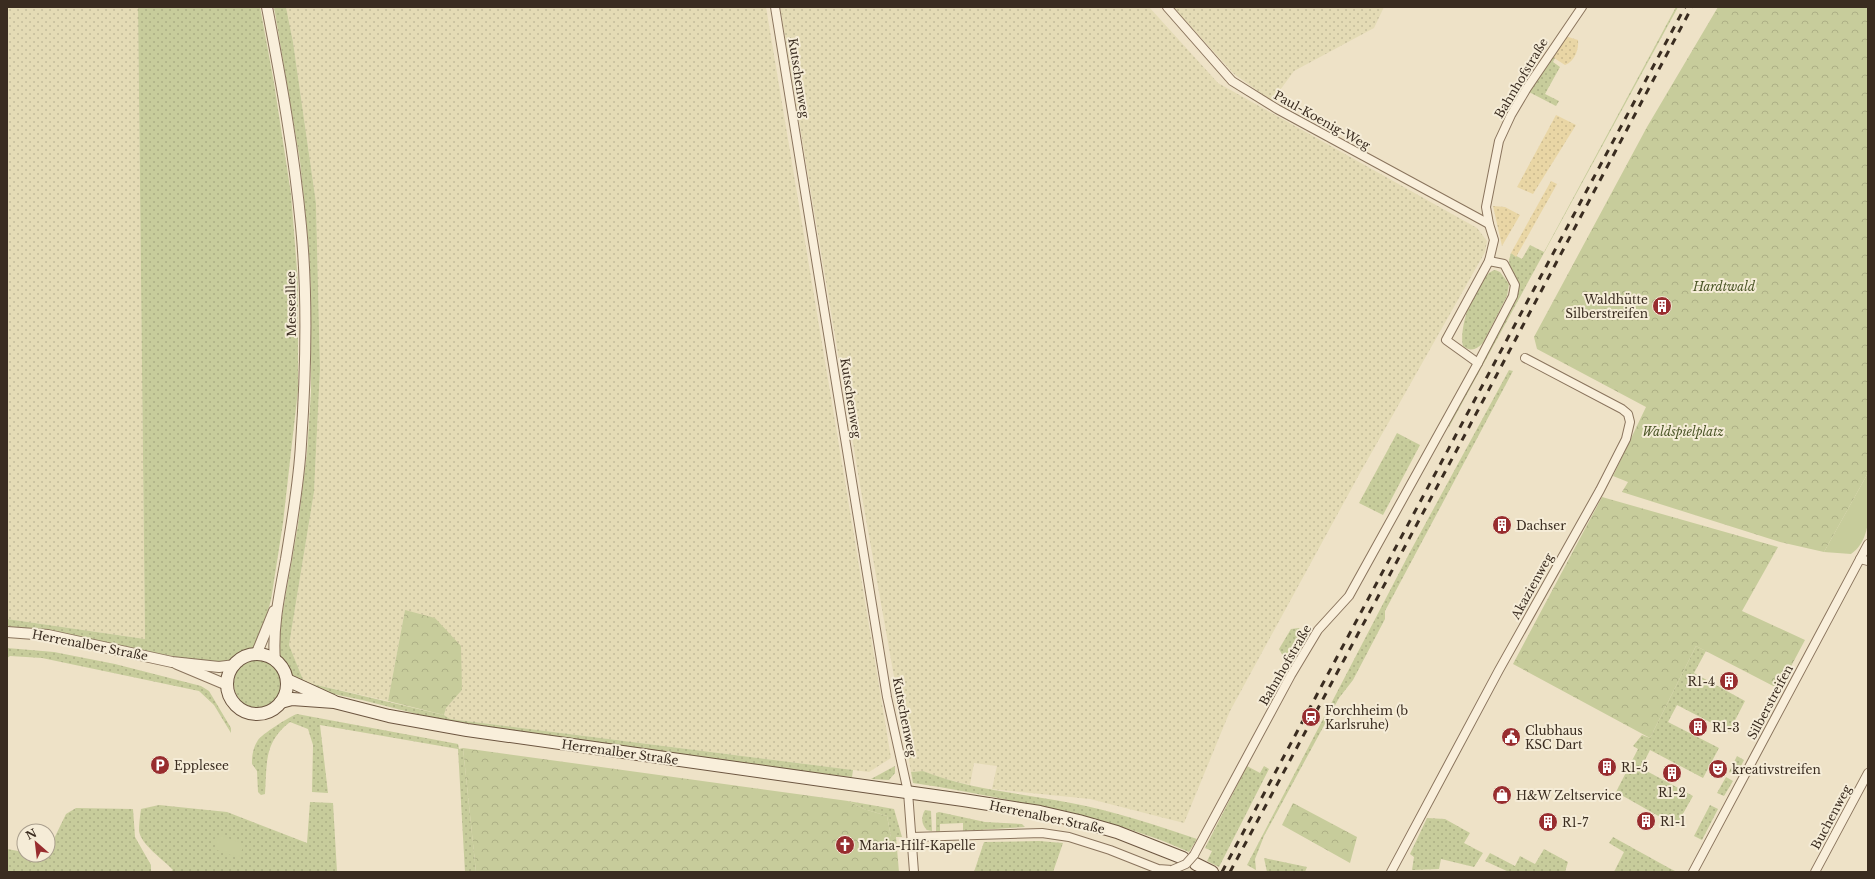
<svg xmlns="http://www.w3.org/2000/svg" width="1875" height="879" font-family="'Libre Baskerville',serif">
<defs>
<pattern id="farmland-dots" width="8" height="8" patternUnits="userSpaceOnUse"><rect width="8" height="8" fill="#e4dbb5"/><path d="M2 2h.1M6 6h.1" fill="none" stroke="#c4bc9b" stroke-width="1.8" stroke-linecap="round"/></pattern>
<pattern id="grass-dots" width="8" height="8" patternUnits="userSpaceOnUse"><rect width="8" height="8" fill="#c7cc9b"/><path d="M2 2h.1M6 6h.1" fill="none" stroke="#acaf85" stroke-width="1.8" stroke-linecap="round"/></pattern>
<pattern id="forest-crowns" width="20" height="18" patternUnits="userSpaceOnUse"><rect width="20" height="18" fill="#c7cc9b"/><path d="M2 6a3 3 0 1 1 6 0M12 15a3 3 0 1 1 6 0" fill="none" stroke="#acaf85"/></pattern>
<pattern id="sand-dots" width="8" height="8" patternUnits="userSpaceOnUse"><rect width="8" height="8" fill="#e9d6a5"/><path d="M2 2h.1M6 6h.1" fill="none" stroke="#c9b88e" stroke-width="1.8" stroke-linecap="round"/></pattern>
</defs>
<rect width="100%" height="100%" fill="#eee2c7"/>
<g fill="url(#farmland-dots)">
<path d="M7 7H138L145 639 7 619Z"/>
<path d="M286 7H766L891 758 869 772 450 719 444 715 446 708 462 690 405 610 388 701 304 682 289 645 314 492 320 369 316 203 293 42Z"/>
<path d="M780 7H1149L1218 83 1477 228 1487 241 1485 252 1360 473 1230 711 1184 823 1090 799 992 789 997 766 974 763 970 785 938 777 923 771 911 772 861 491Z"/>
<path d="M1173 7H1384L1374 28 1294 71 1272 101 1234 74Z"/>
</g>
<g fill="url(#grass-dots)">
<path d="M138 7H260L274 83 291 194 298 283V390L283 523 271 600 261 636 256 646 250 650 225 663 213 664 27 628H7V619L145 639Z"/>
<path d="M274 7H286L293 42 316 203 320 369 314 492 289 645 304 682 444 715 450 719 853 770 852 777 813 773 551 737 429 717 362 700 310 689 294 680 279 654V633L298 525 307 453 311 392V289L308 239 300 161Z"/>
<path d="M1676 7H1678L1448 429 1450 423 1490 349 1513 302 1509 260 1511 253 1522 259 1530 245 1544 252Z"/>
<path d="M1551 56 1555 58 1553 62 1560 67 1545 94 1559 101 1556 106 1527 91Z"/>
<path d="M1495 270 1500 272 1509 284 1507 296 1483 343C1476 350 1471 352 1463 346 1458 327 1476 275 1495 270Z"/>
<path d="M1509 370 1513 371 1385 611V619L1353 680 1339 698 1264 836 1255 859 1256 870 1247 865 1410 552Z"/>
<path d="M1397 433 1420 445 1383 515 1359 503Z"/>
<path d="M1299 628 1306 638 1295 657 1284 658 1279 649 1291 629Z"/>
<path d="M1696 646 1706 651 1694 673 1745 701 1729 732 1677 705 1668 722 1719 748 1703 778 1650 750 1641 768 1693 796 1676 826 1616 792 1638 749 1633 746 1642 735 1650 738Z"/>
<path d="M7 648 54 652 115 664 201 686 209 691 231 728V733L214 705 199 691 42 658 10 656 7 658Z"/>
<circle cx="258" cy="684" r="24"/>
<path d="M297 714 458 744 459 749 463 748 476 872H465L458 749 320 725 328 793 312 792 313 745 308 729 290 722C264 742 267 763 265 794L261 795 258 792 257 771 252 764C252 755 253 748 258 740 261 735 290 716 297 714Z"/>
<path d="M1737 756 1744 760 1736 776 1729 772Z"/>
<path d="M895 766V773L889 780 871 779Z"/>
<path d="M1247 766 1260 773 1264 766 1269 769 1219 867 1207 861 1212 851 1205 848Z"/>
<path d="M923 771C970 790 1022 793 1071 803 1114 811 1155 825 1197 839L1189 852C1137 828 1080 815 1023 803 987 796 950 788 913 783L911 772Z"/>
<path d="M1726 777 1733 781 1724 796 1717 793Z"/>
<path d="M848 801 894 809 902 837H891L887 816 864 809Z"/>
<path d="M310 802 333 803 337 872H170L173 870C163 859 141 845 139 831 139 824 140 816 141 809L159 805 227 812 307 843Z"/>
<path d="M1710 805 1718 809 1702 840 1694 836Z"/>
<path d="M76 808 133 809 135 837 151 865V872H7V849L24 852V855H48V851L66 814Z"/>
<path d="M925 810 931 811 932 831 927 830C921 824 921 817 925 810Z"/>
<path d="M939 812 985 822 1022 824 1025 827 963 831V823L940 824V831L936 832V813Z"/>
<path d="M1427 818 1445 819 1470 833 1464 843 1483 853 1474 867 1441 859 1439 869 1412 870 1414 857 1410 854Z"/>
<path d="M1613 837 1669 868 1677 872H1614L1624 852 1609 843Z"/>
<path d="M1039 841 1063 843 1053 872H974L984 842Z"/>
<path d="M1544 849 1568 862 1565 872H1509L1485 861 1490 853 1515 866 1520 856 1535 864Z"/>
<path d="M1264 858 1307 867 1305 872H1267Z"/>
</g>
<g fill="url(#forest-crowns)">
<path d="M1718 7H1868V473L1824 552 1780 542 1622 492 1628 482 1613 476 1646 407 1537 349 1534 337 1647 127Z"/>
<path d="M1602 497 1778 547 1742 611 1805 640 1779 689 1696 646 1650 738 1513 664Z"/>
<path d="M405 610 435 618 461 646 462 690 446 708 444 715 388 701Z"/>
<path d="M463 748 848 801 864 809 887 816 891 837H896L899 872H476Z"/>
<path d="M1293 803 1357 837 1350 863 1282 825Z"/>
</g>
<g fill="url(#sand-dots)">
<path d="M1565 36 1578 40C1579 49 1575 61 1565 65L1551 56Z"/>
<path d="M1556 115 1576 125 1533 194 1517 187Z"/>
<path d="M1551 181 1557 184 1516 257 1511 253Z"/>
<path d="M1493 206 1505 207 1520 215 1502 246Z"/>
</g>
<g fill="#c7cc9b">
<path d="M1868 473C1868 499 1875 538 1851 554L1824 552Z"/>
<path d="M219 835 244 844 239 858 214 849Z"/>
</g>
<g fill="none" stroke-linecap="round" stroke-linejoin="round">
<g stroke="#8a745d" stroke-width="10">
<g id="minor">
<path d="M775 7 887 697 908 792 914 872"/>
<path d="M1167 7 1232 81 1277 109 1489 224"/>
<path d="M1478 363 1446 340 1489 261 1494 240 1489 224 1486 207 1499 141 1511 115 1527 88 1582 7"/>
<path d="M1860 559 1868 561"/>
<path d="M912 837 1042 833 1069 837 1110 850 1158 869 1172 870"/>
<path d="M1194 855 1291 675 1318 630 1349 596 1478 363 1513 296 1515 285 1504 264 1489 261"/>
<path d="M1391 872 1499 670 1600 490 1626 439 1630 422 1628 414 1622 409 1525 358"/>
<path d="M1693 872 1868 544"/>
<path d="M1815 872 1868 773"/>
</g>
</g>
<g stroke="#8a745d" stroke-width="12">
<g id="tertiary">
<path d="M267 7C281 80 294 152 301 226 308 298 306 372 301 444 299 483 292 521 286 559 280 592 272 627 275 661"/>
<path d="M7 632 48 635 172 662 219 667 235 665"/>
<path d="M256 655 274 611"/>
<path d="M177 664 227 685"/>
</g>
</g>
<g stroke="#6c5540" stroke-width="14">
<g id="secondary">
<circle cx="257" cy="684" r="30"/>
<path d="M287 680 333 701"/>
<path d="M281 702 292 699 334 702 389 716 467 730 963 800 1040 812 1079 821 1117 832 1183 858"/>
<path d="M1196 864 1212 872"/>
</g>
</g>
<use href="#minor" stroke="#f9efdb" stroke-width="8"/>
<use href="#tertiary" stroke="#f9efdb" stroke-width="10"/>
<use href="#secondary" stroke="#f9efdb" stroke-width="12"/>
<g stroke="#3a2c20" stroke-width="3" stroke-dasharray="7 7" stroke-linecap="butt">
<path d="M1222 872 1685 7"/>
<path d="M1230 872 1460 444 1692 7"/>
</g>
<g stroke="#8a745d" stroke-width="10" stroke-linecap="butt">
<path id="minor-bridge" d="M1172 870 1186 864 1194 855"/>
</g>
<use href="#minor-bridge" stroke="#f9efdb" stroke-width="8"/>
</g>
<defs>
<g id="building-disc" transform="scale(1)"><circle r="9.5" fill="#982d2f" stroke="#f5ecd7"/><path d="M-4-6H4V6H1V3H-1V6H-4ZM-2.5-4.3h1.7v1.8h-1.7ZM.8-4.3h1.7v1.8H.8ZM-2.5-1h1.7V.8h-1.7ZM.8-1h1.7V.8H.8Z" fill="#fff"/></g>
<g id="station-disc" transform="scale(1)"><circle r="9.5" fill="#982d2f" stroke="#f5ecd7"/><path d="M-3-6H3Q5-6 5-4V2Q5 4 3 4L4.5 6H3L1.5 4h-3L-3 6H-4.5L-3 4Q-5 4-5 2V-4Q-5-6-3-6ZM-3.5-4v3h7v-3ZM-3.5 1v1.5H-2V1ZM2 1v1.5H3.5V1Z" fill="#fff"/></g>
<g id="civic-disc" transform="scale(1)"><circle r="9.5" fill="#982d2f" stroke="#f5ecd7"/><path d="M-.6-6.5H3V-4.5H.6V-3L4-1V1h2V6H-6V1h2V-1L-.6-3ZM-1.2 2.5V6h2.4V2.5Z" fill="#fff"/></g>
<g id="parking-disc" transform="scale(1)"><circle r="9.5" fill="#982d2f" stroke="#f5ecd7"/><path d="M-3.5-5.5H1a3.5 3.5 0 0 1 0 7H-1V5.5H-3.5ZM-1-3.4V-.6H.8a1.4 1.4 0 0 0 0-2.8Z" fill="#fff"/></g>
<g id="theatre-disc" transform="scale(1)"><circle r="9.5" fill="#982d2f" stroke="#f5ecd7"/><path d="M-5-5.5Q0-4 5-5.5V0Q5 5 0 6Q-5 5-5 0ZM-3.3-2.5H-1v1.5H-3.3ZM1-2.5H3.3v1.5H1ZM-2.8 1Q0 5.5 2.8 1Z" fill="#fff"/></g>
<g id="shop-disc" transform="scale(1)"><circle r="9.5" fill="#982d2f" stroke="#f5ecd7"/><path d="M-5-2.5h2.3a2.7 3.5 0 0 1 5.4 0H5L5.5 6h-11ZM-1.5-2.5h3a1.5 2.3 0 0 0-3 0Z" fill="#fff"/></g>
<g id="church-disc" transform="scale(1)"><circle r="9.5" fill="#982d2f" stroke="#f5ecd7"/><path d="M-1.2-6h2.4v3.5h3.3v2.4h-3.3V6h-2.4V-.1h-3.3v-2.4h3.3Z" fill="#fff"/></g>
</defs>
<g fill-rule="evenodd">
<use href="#building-disc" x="1662" y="306"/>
<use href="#building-disc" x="1502" y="525"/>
<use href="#building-disc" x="1729" y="681"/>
<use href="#station-disc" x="1311" y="717"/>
<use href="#building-disc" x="1698" y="727"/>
<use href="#civic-disc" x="1511" y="737"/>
<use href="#parking-disc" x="160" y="765"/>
<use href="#building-disc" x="1607" y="767"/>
<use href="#theatre-disc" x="1718" y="769"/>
<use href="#building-disc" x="1672" y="773"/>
<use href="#shop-disc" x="1502" y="795"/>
<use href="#building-disc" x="1646" y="821"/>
<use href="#building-disc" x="1548" y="822"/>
<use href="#church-disc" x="845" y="845"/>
</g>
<g text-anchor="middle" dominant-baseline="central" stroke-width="4" stroke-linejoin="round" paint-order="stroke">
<g font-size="12" fill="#3a2c20" stroke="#f5ecd7">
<text transform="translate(799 78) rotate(81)">Kutschenweg</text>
<text transform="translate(1521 78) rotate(-59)">Bahnhofstraße</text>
<text transform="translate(1322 120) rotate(29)">Paul-Koenig-Weg</text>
<text transform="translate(291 304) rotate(-91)">Messeallee</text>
<text transform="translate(851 398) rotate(81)">Kutschenweg</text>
<text transform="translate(1532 586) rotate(-61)">Akazienweg</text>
<text transform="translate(90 645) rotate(11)">Herrenalber Straße</text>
<text transform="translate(1285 665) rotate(-60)">Bahnhofstraße</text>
<text transform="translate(1770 702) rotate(-62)">Silberstreifen</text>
<text transform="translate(905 717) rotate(79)">Kutschenweg</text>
<text transform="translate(620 752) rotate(8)">Herrenalber Straße</text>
<text transform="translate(1047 817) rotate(12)">Herrenalber Straße</text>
<text transform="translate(1831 817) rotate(-62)">Buchenweg</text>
</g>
<g font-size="12" font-style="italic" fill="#4b5627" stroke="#f5ecd7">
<text x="1724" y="286">Hardtwald</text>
<text x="1683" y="431">Waldspielplatz</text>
</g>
<g font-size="12" fill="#3a2c20" stroke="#f5ecd7" text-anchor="start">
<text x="1648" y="299" text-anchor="end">Waldhütte<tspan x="1648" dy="14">Silberstreifen</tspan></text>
<text x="1516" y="525">Dachser</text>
<text x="1715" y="681" text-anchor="end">R1-4</text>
<text x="1325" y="710">Forchheim (b<tspan x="1325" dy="14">Karlsruhe)</tspan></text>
<text x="1712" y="727">R1-3</text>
<text x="1525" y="730">Clubhaus<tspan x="1525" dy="14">KSC Dart</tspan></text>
<text x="174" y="765">Epplesee</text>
<text x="1621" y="767">R1-5</text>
<text x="1732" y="769">kreativstreifen</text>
<text x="1672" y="792" text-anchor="middle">R1-2</text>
<text x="1516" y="795">H&amp;W Zeltservice</text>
<text x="1660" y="821">R1-1</text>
<text x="1562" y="822">R1-7</text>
<text x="859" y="845">Maria-Hilf-Kapelle</text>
</g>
</g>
<rect width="1875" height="879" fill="none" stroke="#3a2c20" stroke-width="16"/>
<g transform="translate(36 843) rotate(332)"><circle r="19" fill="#f5ecd7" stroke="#aa9f8e"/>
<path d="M0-3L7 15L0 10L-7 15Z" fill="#982d2f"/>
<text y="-6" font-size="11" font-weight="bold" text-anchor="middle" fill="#3a2c20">N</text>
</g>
</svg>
